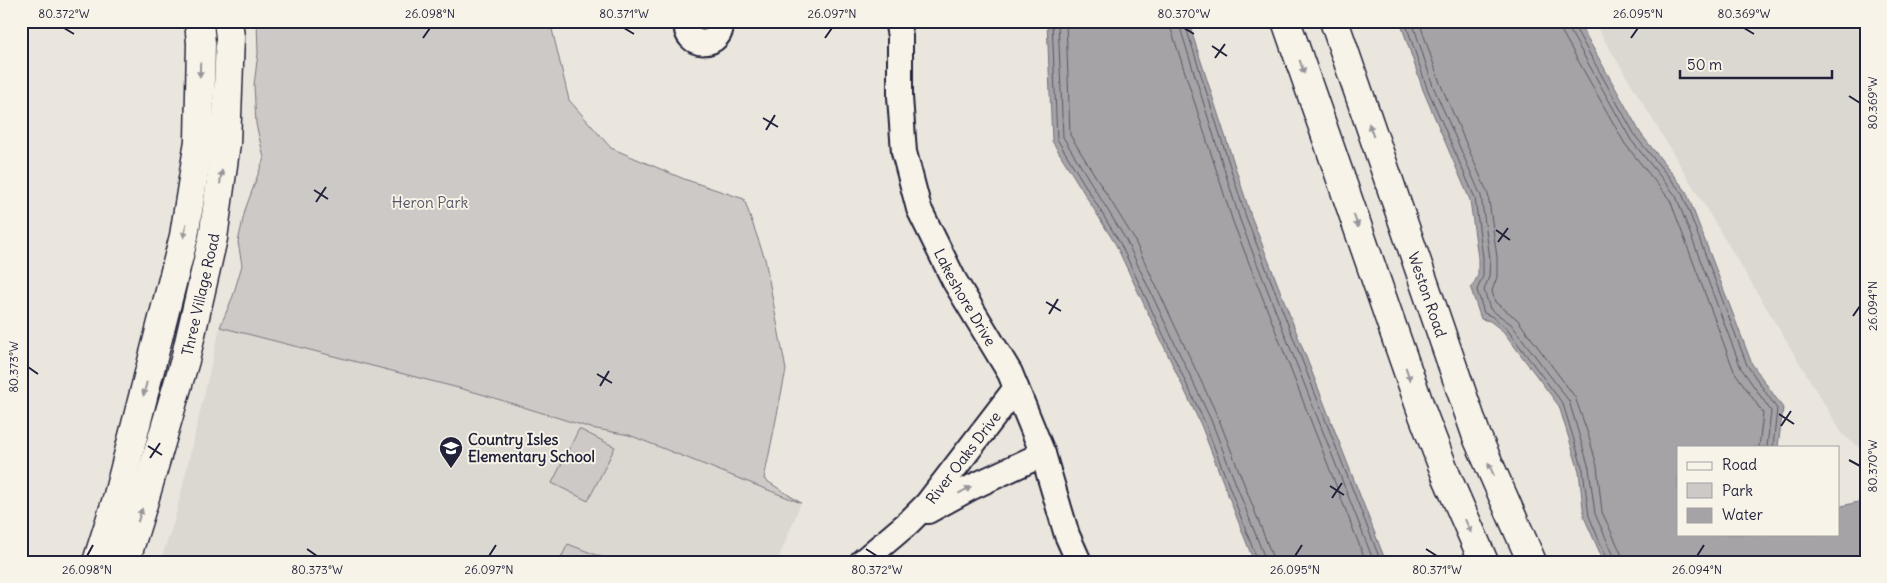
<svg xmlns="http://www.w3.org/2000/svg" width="1887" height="583" font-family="Delius,sans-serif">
<rect width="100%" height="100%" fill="#eae6de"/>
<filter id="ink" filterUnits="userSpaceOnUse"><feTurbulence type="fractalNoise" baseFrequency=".02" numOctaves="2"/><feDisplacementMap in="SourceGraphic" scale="10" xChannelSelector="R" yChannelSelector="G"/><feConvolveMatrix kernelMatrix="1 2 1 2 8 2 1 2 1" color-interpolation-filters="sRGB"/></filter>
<g filter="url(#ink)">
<g fill="#dbd8d2">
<path d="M1593 21H1866V453L1843 435Z"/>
<path d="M220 327 478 393 591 428 629 435 801 503 777 562H160L175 518Z"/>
</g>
<g fill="#cdc9c6" stroke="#787680">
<path d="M257 21H550L569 100 611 148 684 179 744 199 765 259 786 370 764 479 801 503 629 435 591 428 478 393 220 327 233 296 242 265 238 242 245 210 264 158 256 124 254 85 258 53Z"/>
<path d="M579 429 615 447 588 501 552 483Z"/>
<path d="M568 544 614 562H559Z"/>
</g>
<g fill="#a6a3a6" stroke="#716f7b">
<path d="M1047 21H1188L1251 216 1386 562H1254L1201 425 1116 245 1052 141Z"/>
<path d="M1400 21H1578L1641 134 1686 191 1752 364 1783 408 1778 447H1678V534H1838V507L1866 500V562H1604L1584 517 1579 471 1559 406 1503 331 1490 321 1481 319 1471 289 1478 275V258L1470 200 1423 90Z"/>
</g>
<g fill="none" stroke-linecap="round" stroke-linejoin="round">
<g stroke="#575666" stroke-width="1">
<path d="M1052 21 1057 139 1120 243 1205 423 1258 562"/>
<path d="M1058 21 1063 137 1126 240 1211 420 1264 556 1265 562"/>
<path d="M1066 21 1070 135 1133 237 1218 417 1271 553 1272 562"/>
<path d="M1170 21 1171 29 1233 222 1366 562"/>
<path d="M1178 21 1240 220 1374 562"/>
<path d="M1184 21 1246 217 1381 562"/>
<path d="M1405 21 1427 88 1475 198 1483 258V276L1477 290 1484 313 1493 317 1506 328 1563 404 1583 470 1589 516 1608 562"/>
<path d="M1412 21 1433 86 1481 196 1490 258 1489 277 1484 290 1490 309 1511 324 1569 401 1589 468 1595 514 1614 556 1615 562"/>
<path d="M1419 21 1440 83 1488 194 1497 257V277L1492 291 1495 302 1517 319 1575 397 1588 434 1597 466 1602 512 1621 553 1622 562"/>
<path d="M1560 21 1562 32 1625 144 1670 200 1734 371 1763 413 1759 447"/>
<path d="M1567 21 1569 29 1631 140 1676 196 1741 368 1771 411 1767 447"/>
<path d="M1574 21V26L1636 137 1682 193 1747 365 1777 409 1773 447"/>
</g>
<g stroke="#22223b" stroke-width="28">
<g id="street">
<path d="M687 21C682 51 726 48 720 21"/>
<path id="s1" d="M897 21 900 36V97L904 152 919 209 954 280 1010 373 1043 454 1067 535 1079 562"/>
<path d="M928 511 972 487 1043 454"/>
<path id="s2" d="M862 562 908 523 927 504 1016 388"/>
</g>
</g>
<g stroke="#22223b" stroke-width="31">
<g id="secondary">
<path d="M1286 21 1423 415 1446 475 1484 562"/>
<path id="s3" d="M1334 21 1477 437 1532 562"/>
<path d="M97 562 117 499 184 236 199 141 201 43 199 21"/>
<path id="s4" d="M125 562 143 504 185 360 213 238 226 143 230 37 228 21"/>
</g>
</g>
<use href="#street" stroke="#f7f3e8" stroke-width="24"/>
<use href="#secondary" stroke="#f7f3e8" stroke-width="28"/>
</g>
<defs><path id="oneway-solid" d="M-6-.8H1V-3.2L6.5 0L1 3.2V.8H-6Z" transform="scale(1.25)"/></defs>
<g fill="#97959a">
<use href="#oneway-solid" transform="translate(1302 67) rotate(71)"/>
<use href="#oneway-solid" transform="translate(200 70) rotate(91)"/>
<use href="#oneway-solid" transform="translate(1371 130) rotate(-109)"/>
<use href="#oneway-solid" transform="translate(221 177) rotate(-82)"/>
<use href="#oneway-solid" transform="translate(1356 221) rotate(71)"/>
<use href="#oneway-solid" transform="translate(185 231) rotate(100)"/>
<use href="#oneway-solid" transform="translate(1408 374) rotate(71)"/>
<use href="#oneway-solid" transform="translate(145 389) rotate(104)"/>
<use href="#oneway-solid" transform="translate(1491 469) rotate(-113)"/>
<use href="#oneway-solid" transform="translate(965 490) rotate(-28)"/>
<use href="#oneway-solid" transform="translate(140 515) rotate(-72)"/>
<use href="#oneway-solid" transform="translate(1468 526) rotate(66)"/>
</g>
</g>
<path fill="none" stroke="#22223b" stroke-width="2" d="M64 28 74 34M624 28 634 34M1184 28 1194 34M1744 28 1754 34M423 38 430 28M825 38 832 28M1631 38 1638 28M1212 46 1227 56M1215 58 1225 44M1849 96 1860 103M763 118 778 127M766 130 775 115M314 190 328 199M316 202 326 187M1496 230 1510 240M1498 242 1508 228M1046 302 1061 311M1049 314 1058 299M1853 316 1860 306M28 367 38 374M597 374 612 383M600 386 609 371M1779 414 1794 424M1781 426 1791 411M148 446 162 455M150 458 160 443M1849 460 1860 466M1330 486 1344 495M1332 498 1342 483M307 549 317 556M866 549 877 556M1426 549 1437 556M87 556 93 545M489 556 496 545M1295 556 1302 545M1697 556 1704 545"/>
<defs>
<g id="school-pin" transform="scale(1.25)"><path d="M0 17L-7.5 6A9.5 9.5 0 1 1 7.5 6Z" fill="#22223b" stroke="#f7f3e8"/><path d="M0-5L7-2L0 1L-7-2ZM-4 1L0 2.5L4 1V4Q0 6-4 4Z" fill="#fff"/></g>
</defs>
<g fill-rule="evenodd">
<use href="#school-pin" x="451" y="448"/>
</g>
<g text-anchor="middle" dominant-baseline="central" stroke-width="4" stroke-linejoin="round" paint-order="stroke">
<g font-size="15" fill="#555465" stroke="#f7f3e8">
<text x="430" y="202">Heron Park</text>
</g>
<g font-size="15" fill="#22223b" stroke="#f7f3e8">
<text stroke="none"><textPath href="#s3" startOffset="289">Weston Road</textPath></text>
<text stroke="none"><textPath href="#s4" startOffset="278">Three Village Road</textPath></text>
<text stroke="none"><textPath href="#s1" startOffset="290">Lakeshore Drive</textPath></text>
<text stroke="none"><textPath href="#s2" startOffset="146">River Oaks Drive</textPath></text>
</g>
<g font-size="15" font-weight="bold" fill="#22223b" stroke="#f7f3e8" text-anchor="start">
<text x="468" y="439">Country Isles<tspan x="468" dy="17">Elementary School</tspan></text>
</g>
</g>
<rect width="1887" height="583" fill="none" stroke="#f7f3e8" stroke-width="55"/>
<rect x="1677" y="446" width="162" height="90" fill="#f7f3e8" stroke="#a29fa3"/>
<rect x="1687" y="462" width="25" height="8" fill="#f7f3e8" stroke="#a29fa3"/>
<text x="1722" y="470" font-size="15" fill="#22223b">Road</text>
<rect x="1687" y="483" width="25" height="15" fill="#cdc9c6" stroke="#a29fa3"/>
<text x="1722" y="496" font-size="15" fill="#22223b">Park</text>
<rect x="1687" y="508" width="25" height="15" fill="#a6a3a6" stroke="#a29fa3"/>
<text x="1722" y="520" font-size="15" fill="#22223b">Water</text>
<path d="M1680 70v8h152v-8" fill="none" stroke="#22223b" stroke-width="2.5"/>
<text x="1687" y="70" font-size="15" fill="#22223b" stroke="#f7f3e8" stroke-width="4" paint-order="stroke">50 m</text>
<rect x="28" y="28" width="1832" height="528" fill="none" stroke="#22223b" stroke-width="2"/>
<g font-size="12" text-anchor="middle" fill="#22223b">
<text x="64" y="18">80.372°W</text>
<text x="430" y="18">26.098°N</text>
<text x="624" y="18">80.371°W</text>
<text x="832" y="18">26.097°N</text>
<text x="1184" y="18">80.370°W</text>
<text x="1638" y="18">26.095°N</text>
<text x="1744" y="18">80.369°W</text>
<text transform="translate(1873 103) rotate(-90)" y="4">80.369°W</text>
<text transform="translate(1873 306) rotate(-90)" y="4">26.094°N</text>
<text transform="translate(14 367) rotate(-90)" y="4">80.373°W</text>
<text transform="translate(1873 466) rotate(-90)" y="4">80.370°W</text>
<text x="87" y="574">26.098°N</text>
<text x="317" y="574">80.373°W</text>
<text x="489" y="574">26.097°N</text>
<text x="877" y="574">80.372°W</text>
<text x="1295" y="574">26.095°N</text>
<text x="1437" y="574">80.371°W</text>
<text x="1697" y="574">26.094°N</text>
</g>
</svg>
